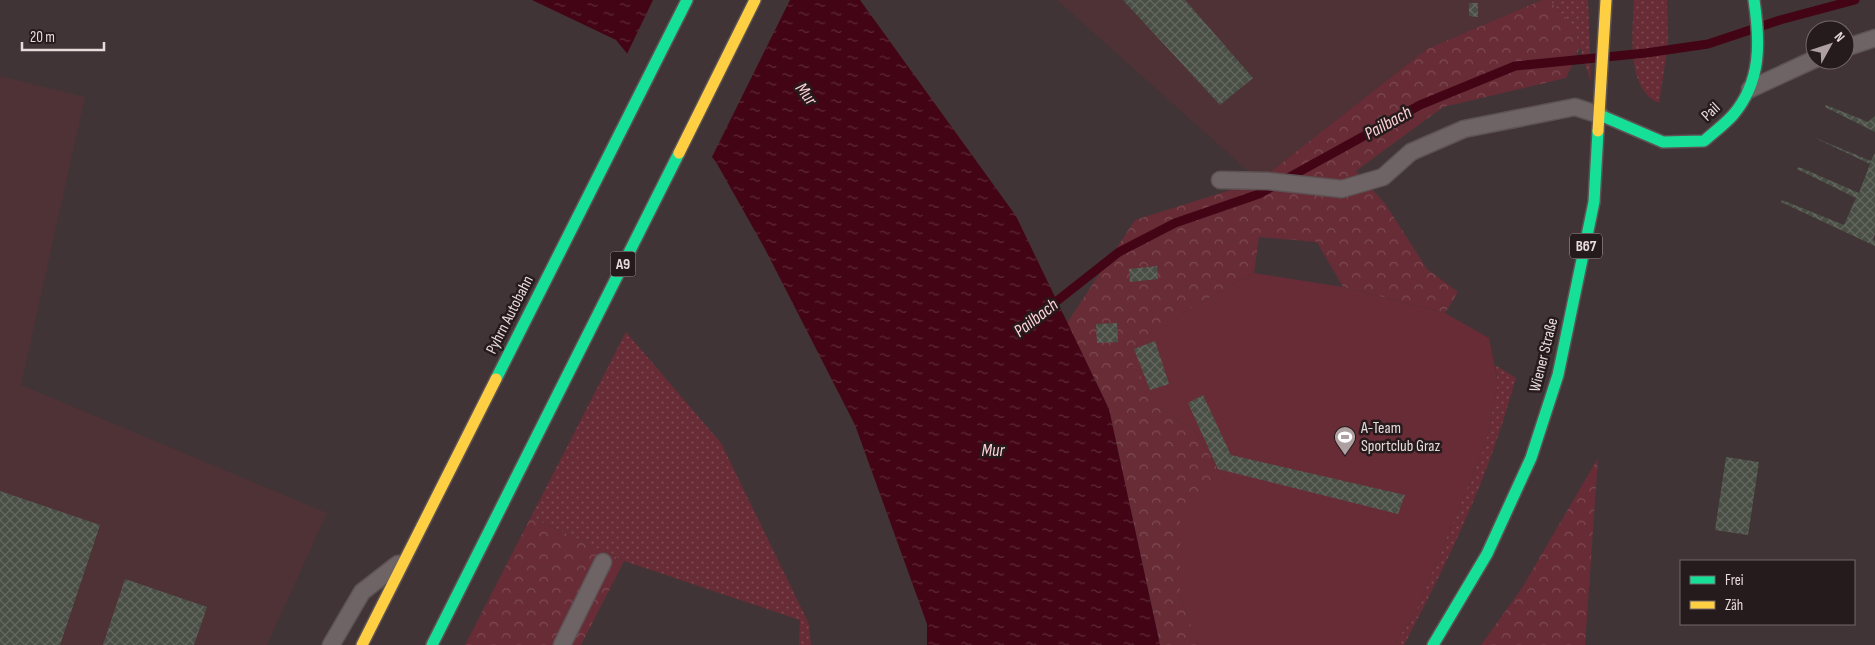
<svg xmlns="http://www.w3.org/2000/svg" width="1875" height="645" font-family="'Sofia Sans Condensed',sans-serif">
<defs>
<pattern id="green-dots" width="8" height="8" patternUnits="userSpaceOnUse" patternTransform="scale(1.25)"><rect width="8" height="8" fill="#672c36"/><path d="M2 2h.1M6 6h.1" fill="none" stroke="#7d4a52" stroke-width="1.8" stroke-linecap="round"/></pattern>
<pattern id="forest-crowns" width="20" height="18" patternUnits="userSpaceOnUse" patternTransform="scale(1.25)"><rect width="20" height="18" fill="#672c36"/><path d="M2 6a3 3 0 1 1 6 0M12 15a3 3 0 1 1 6 0" fill="none" stroke="#7d4a52"/></pattern>
<pattern id="water-ripples" width="26" height="14" patternUnits="userSpaceOnUse" patternTransform="scale(1.25)"><rect width="26" height="14" fill="#430516"/><path d="M2 4q2-2 4 0t4 0M15 11q2-2 4 0t4 0" fill="none" stroke="#5e2937"/></pattern>
<pattern id="building-cross-hatch" width="8" height="8" patternUnits="userSpaceOnUse" patternTransform="scale(1.25)"><rect width="8" height="8" fill="#4a4f46"/><path d="M0 0l8 8M0 8l8-8" fill="none" stroke="#646860"/></pattern>
</defs>
<rect width="100%" height="100%" fill="#413436"/>
<g fill="#4e3236">
<path d="M1057 0H1542L1427 49 1259 181Z"/>
<path d="M0 76 85 97 21 385 327 513 267 645H0Z"/>
</g>
<g fill="url(#green-dots)">
<path d="M1549 0H1588L1591 82 1573 25Z"/>
<path d="M1634 0H1667L1668 44 1659 103C1625 89 1633 29 1634 0Z"/>
<path d="M626 332 721 443 809 624 811 645H799L800 620 624 561 531 517Z"/>
<path d="M1495 365 1516 378C1510 397 1505 417 1498 436 1474 508 1439 578 1404 645H1393L1414 616 1486 443 1498 383Z"/>
</g>
<g fill="url(#forest-crowns)">
<path d="M1542 0H1549L1573 25 1580 47 1566 78 1443 107 1356 171 1386 205 1427 269 1458 292 1445 313 1343 287 1317 242 1259 237 1254 273 1181 314 1162 410 1194 430 1225 481 1180 595 1198 645H1160L1109 409 1067 323 1135 220 1259 181 1427 49Z"/>
<path d="M1598 458 1585 645H1481L1522 588Z"/>
<path d="M531 517 624 561 581 645H465Z"/>
</g>
<path fill="#672c36" d="M1254 273 1343 287 1445 313 1489 338 1498 383 1486 443 1414 616 1393 645H1198L1180 595V515L1225 481 1194 430 1162 410 1129 358 1181 314Z"/>
<path fill="url(#water-ripples)" d="M532 0H860L1016 216 1109 409 1160 645H927V624L855 425 765 249 716 162 616 40Z"/>
<path fill="#413436" d="M653 0H790L711 159 626 56Z"/>
<g fill="none" stroke-linecap="round" stroke-linejoin="round">
<path stroke="#430516" stroke-width="9" d="M1048 308 1119 252 1175 223 1259 194 1420 105 1515 66 1646 53 1708 44 1780 20 1855 0"/>
</g>
<g fill="url(#building-cross-hatch)">
<path d="M1123 0H1185L1253 78 1220 105Z"/>
<path d="M1469 3H1478V17L1469 16Z"/>
<path d="M1826 105 1868 122 1875 116V132L1825 107Z"/>
<path d="M1813 137 1871 161 1875 153V234L1873 239 1875 241V246L1781 202 1782 200 1844 225 1856 198 1797 169 1799 167 1859 193 1870 164Z"/>
<path d="M1157 266 1158 279 1130 282 1129 269Z"/>
<path d="M1117 323 1118 342 1097 343 1096 324Z"/>
<path d="M1155 341 1169 384 1150 390 1134 349Z"/>
<path d="M1203 395 1231 455 1405 495 1398 514 1218 469 1188 403Z"/>
<path d="M1726 457 1759 462 1748 535 1715 530Z"/>
<path d="M0 491 100 525 60 645H0Z"/>
<path d="M125 579 207 607 194 645H103Z"/>
</g>
<g fill="none" stroke-linecap="round" stroke-linejoin="round">
<g stroke="#5d5354" stroke-width="19">
<g id="lane">
<path d="M1845 48 1875 38"/>
<path d="M1750 89 1815 59"/>
<path d="M1220 180 1268 181 1342 189 1383 177 1411 152 1464 129 1575 107 1600 115"/>
<path d="M331 645 362 592 398 564"/>
<path d="M562 645 603 562"/>
</g>
</g>
<g stroke="#5d5354" stroke-width="14">
<g id="fast">
<path d="M1600 115 1663 142 1704 141C1713 133 1725 124 1733 115 1762 81 1760 41 1754 0"/>
<path d="M496 379 687 0"/>
<path d="M432 645 679 153"/>
<path d="M1433 645 1487 554 1531 458 1558 375 1594 202 1598 131"/>
</g>
</g>
<g stroke="#5d5354" stroke-width="14">
<g id="slow">
<path d="M1598 131 1606 0"/>
<path d="M679 153 755 0"/>
<path d="M362 645 496 379"/>
</g>
</g>
<use href="#lane" stroke="#6e6465" stroke-width="16"/>
<use href="#fast" stroke="#16e098" stroke-width="11"/>
<use href="#slow" stroke="#ffcf43" stroke-width="11"/>
</g>
<defs>
<g id="stadium-pin" transform="scale(1.125)"><path d="M0 17L-7.5 6A9.5 9.5 0 1 1 7.5 6Z" fill="#aea0a1" stroke="#251b1c"/><path d="M0-5a6.5 5 0 1 0 0 10a6.5 5 0 1 0 0-10ZM-3.5-1.8h7v3.6h-7Z" fill="#fff"/></g>
</defs>
<g fill-rule="evenodd">
<use href="#stadium-pin" x="1345" y="437"/>
</g>
<g text-anchor="middle" dominant-baseline="central" stroke-width="5" stroke-linejoin="round" paint-order="stroke">
<g fill="#251b1c" stroke="#aea1a2" stroke-width="1">
<rect x="1570" y="233.5" width="32" height="25" rx="4"/>
<rect x="610.5" y="251.5" width="25" height="25" rx="4"/>
</g>
<g font-size="15" font-weight="bold" fill="#e9dadb">
<text x="1586" y="246">B67</text>
<text x="623" y="264">A9</text>
</g>
<g font-size="16" fill="#e9dadb" stroke="#251b1c">
<text transform="translate(1711 112) rotate(-43)">Pail</text>
<text transform="translate(510 315) rotate(-63)">Pyhrn Autobahn</text>
<text transform="translate(1544 355) rotate(-76)">Wiener Straße</text>
</g>
<g font-size="16" fill="#e9dadb" stroke="#251b1c" text-anchor="start">
<text x="1361" y="428">A-Team<tspan x="1361" dy="18">Sportclub Graz</tspan></text>
</g>
<g font-size="18" font-style="italic" fill="#fed1d5" stroke="#251b1c">
<text transform="translate(806 94) rotate(53)">Mur</text>
<text transform="translate(1388 123) rotate(-29)">Pailbach</text>
<text transform="translate(1036 318) rotate(-38)">Pailbach</text>
<text x="993" y="450">Mur</text>
</g>
</g>
<rect x="1680" y="560" width="175" height="65" fill="#251b1c" stroke="#736768"/>
<rect x="1690" y="576" width="25" height="8" fill="#16e098" stroke="#736768"/>
<text x="1725" y="585" font-size="15" fill="#e9dadb">Frei</text>
<rect x="1690" y="601" width="25" height="8" fill="#ffcf43" stroke="#736768"/>
<text x="1725" y="610" font-size="15" fill="#e9dadb">Zäh</text>
<g transform="translate(1830 45) rotate(50)"><circle r="24" fill="#251b1c" stroke="#736768"/>
<path d="M0-4L9 19L0 12L-9 19Z" fill="#aea0a1"/>
<text y="-8" font-size="14" font-weight="bold" text-anchor="middle" fill="#e9dadb">N</text>
</g>
<path d="M22 42v8h82v-8" fill="none" stroke="#e9dadb" stroke-width="2.5"/>
<text x="30" y="42" font-size="15" fill="#e9dadb" stroke="#251b1c" stroke-width="4" paint-order="stroke">20 m</text>
</svg>
